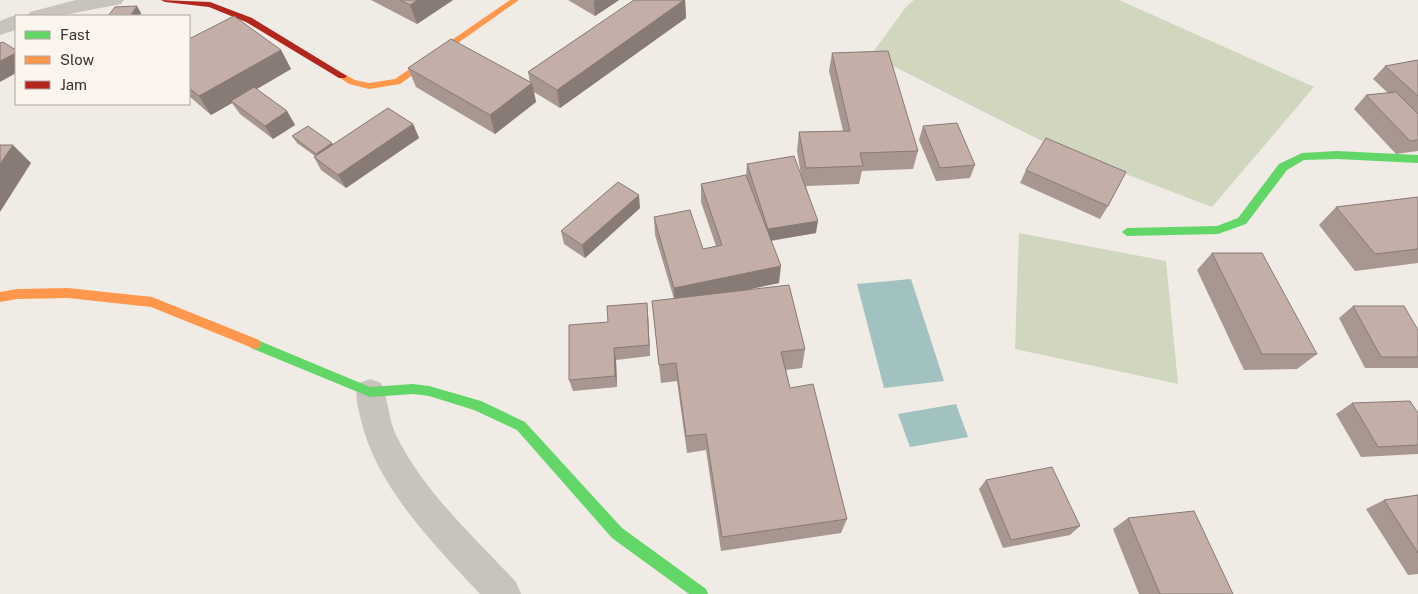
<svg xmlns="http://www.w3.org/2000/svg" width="1418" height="594" font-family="'Public Sans',sans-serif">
<rect width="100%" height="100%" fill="#f0ebe5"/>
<g fill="#d1d6bf">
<path d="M914 0H1119L1314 87 1212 207 1050 145 871 55 906 7Z"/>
<path d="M1019 233 1166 261 1178 384 1015 349Z"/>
</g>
<g fill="#a1c2c1">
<path d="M911 279 944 381 884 388 857 284Z"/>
<path d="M956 404 968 437 910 447 898 414Z"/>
</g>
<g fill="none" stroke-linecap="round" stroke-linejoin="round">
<g fill="#c9c3be" fill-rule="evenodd">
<path d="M76 0H124L121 4 59 16H27L30 12Z"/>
<path d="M16 16V30L0 35V21C6 19 12 15 18 16Z"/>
<path d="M370 379 381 383C389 400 388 420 397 437 425 493 474 537 516 582L521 594H480C433 543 375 486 360 416 357 403 354 394 359 383Z"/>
</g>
<g fill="#63d668" fill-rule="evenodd">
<path d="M1337 151 1418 155V163L1337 159 1304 160 1287 170 1246 224 1218 234 1127 236 1122 232 1127 228 1217 226 1238 218 1279 164 1302 153Z"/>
<path d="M255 339 370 387 413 384 429 386 481 401 525 422 622 528 706 589 708 594H689L612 538 517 430 474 410 429 396 413 394 370 397 251 348 249 344 251 340Z"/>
</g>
<g fill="#ff974d" fill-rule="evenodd">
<path d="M510 0H519L400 84 369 89 349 84 337 76 342 73 355 80 369 83 395 79Z"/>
<path d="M68 288 152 297 259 340 261 344 259 348 255 349 151 307 68 298 17 299 0 302V292L17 289Z"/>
</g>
<path fill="#b3261e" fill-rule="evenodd" d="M161 0 210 2 252 18 347 76 345 78H339L246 22 209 7 165 2Z"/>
</g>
<g fill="#a89690">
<path d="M371 0H453L417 24Z"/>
<path d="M568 0H619L595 16Z"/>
<path d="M634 0H685L686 18 560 108 534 92 536 102 495 134 416 87 408 68 530 82 528 72Z"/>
<path d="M189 39 281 50 291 69 256 89 287 111 295 125 273 139 240 114 232 103 211 115 189 96Z"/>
<path d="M832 53 918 151 913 169 862 171 859 184 806 186 816 233 771 241 779 283 745 290 805 349 802 368 786 370 790 388 847 519 841 533 721 551 706 450 687 453 677 381 661 383 652 301 674 299 655 235 654 217 703 249 716 246 701 202V184L746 176 747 164 801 175 797 151 799 132 843 131 829 71Z"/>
<path d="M1418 60V151L1396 154 1354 109 1366 95 1388 93 1373 79 1385 66Z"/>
<path d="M413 124 419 138 346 188 321 170 314 157 315 156 297 143 292 136 333 144Z"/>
<path d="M923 126 975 165 970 178 936 181 919 140Z"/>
<path d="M1026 170 1108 206 1100 219 1020 183Z"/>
<path d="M1418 197V263L1355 271 1319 225 1336 207Z"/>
<path d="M640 208 585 258 564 244 561 231Z"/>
<path d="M1212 253 1317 354 1297 369 1244 370 1197 270Z"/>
<path d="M1353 306 1418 330V368H1365L1339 318Z"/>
<path d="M648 315 650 356 616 360 617 387 573 391 569 380 608 322Z"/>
<path d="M1352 403 1418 413V454L1361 457 1336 414Z"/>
<path d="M986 480 1080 526 1070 535 1003 548 979 489Z"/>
<path d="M1418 495V574L1408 575 1366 509 1384 500Z"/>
<path d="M1128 518 1233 594H1139L1113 529Z"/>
</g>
<g fill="#887a75">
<path d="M418 0H453L417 24 410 5Z"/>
<path d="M596 0H619L595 16 594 2Z"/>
<path d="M684 0H685L686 18 560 108 557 90Z"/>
<path d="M137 6 141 13 140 16H130Z"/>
<path d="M281 50 291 69 233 103 231 101 232 103 211 115 199 96Z"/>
<path d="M16 53V73L0 82V61Z"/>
<path d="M532 83 536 102 495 134 490 115Z"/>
<path d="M287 111 295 125 273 139 265 126Z"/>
<path d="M413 124 419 138 346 188 338 175Z"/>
<path d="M332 143 336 150 320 161 316 154Z"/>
<path d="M13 145 31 163 0 212V164Z"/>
<path d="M639 195 640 208 585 258 582 245Z"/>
<path d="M818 221 816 233 767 241 768 229Z"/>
<path d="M781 266 779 283 675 305 674 288Z"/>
<path d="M647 303 648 315 650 356 649 345Z"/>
<path d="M614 348 616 360 617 387 615 376Z"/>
</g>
<g fill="#c3afa7" stroke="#887a75">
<path d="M400 0H418L410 5Z"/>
<path d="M634 0H684L557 90 528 72Z"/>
<path d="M137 6 130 16H108L115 7Z"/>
<path d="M234 16 281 50 199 96 189 88V39Z"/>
<path d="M451 39 532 83 490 115 408 68Z"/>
<path d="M3 42 16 50V53L0 61V43Z"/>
<path d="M888 51 918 151 860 153 863 166 806 168 799 132 850 131 832 53Z"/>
<path d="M1418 60V96L1385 66Z"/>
<path d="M254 87 287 111 265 126 231 101Z"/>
<path d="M1396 92 1418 114V140L1410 141 1366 95Z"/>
<path d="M388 108 413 124 338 175 314 157Z"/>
<path d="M957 123 975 165 940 168 923 126Z"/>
<path d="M308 126 332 143 316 154 292 136Z"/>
<path d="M1046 138 1126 172 1108 206 1026 170Z"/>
<path d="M0 145H13L0 164Z"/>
<path d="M794 156 818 221 768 229 747 164Z"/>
<path d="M746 175 781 266 674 288 654 217 690 210 703 249 722 245 701 184Z"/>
<path d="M618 182 639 195 582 245 561 231Z"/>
<path d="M1418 197V249L1375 254 1336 207Z"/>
<path d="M1212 253H1262L1317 354H1262Z"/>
<path d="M789 285 805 349 781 352 790 388 813 384 847 519 722 537 706 434 686 436 676 363 659 365 652 301Z"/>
<path d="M647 303 649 345 614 348 615 376 569 380V325L608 322 607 306Z"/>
<path d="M1353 306H1404L1418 330V357H1381Z"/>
<path d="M1410 401 1418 413V445L1378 447 1352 403Z"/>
<path d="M1052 467 1080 526 1011 540 986 480Z"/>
<path d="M1418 495V553L1384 500Z"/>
<path d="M1194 511 1233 594H1160L1128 518Z"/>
</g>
<rect x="15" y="15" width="175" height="90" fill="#fbf5ee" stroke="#aea6a0"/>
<rect x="25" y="31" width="25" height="8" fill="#63d668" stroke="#aea6a0"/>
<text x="60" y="40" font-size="15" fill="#3b302b">Fast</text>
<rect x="25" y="56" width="25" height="8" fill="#ff974d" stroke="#aea6a0"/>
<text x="60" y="65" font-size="15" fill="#3b302b">Slow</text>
<rect x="25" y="81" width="25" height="8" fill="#b3261e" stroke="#aea6a0"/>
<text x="60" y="90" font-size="15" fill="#3b302b">Jam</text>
</svg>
